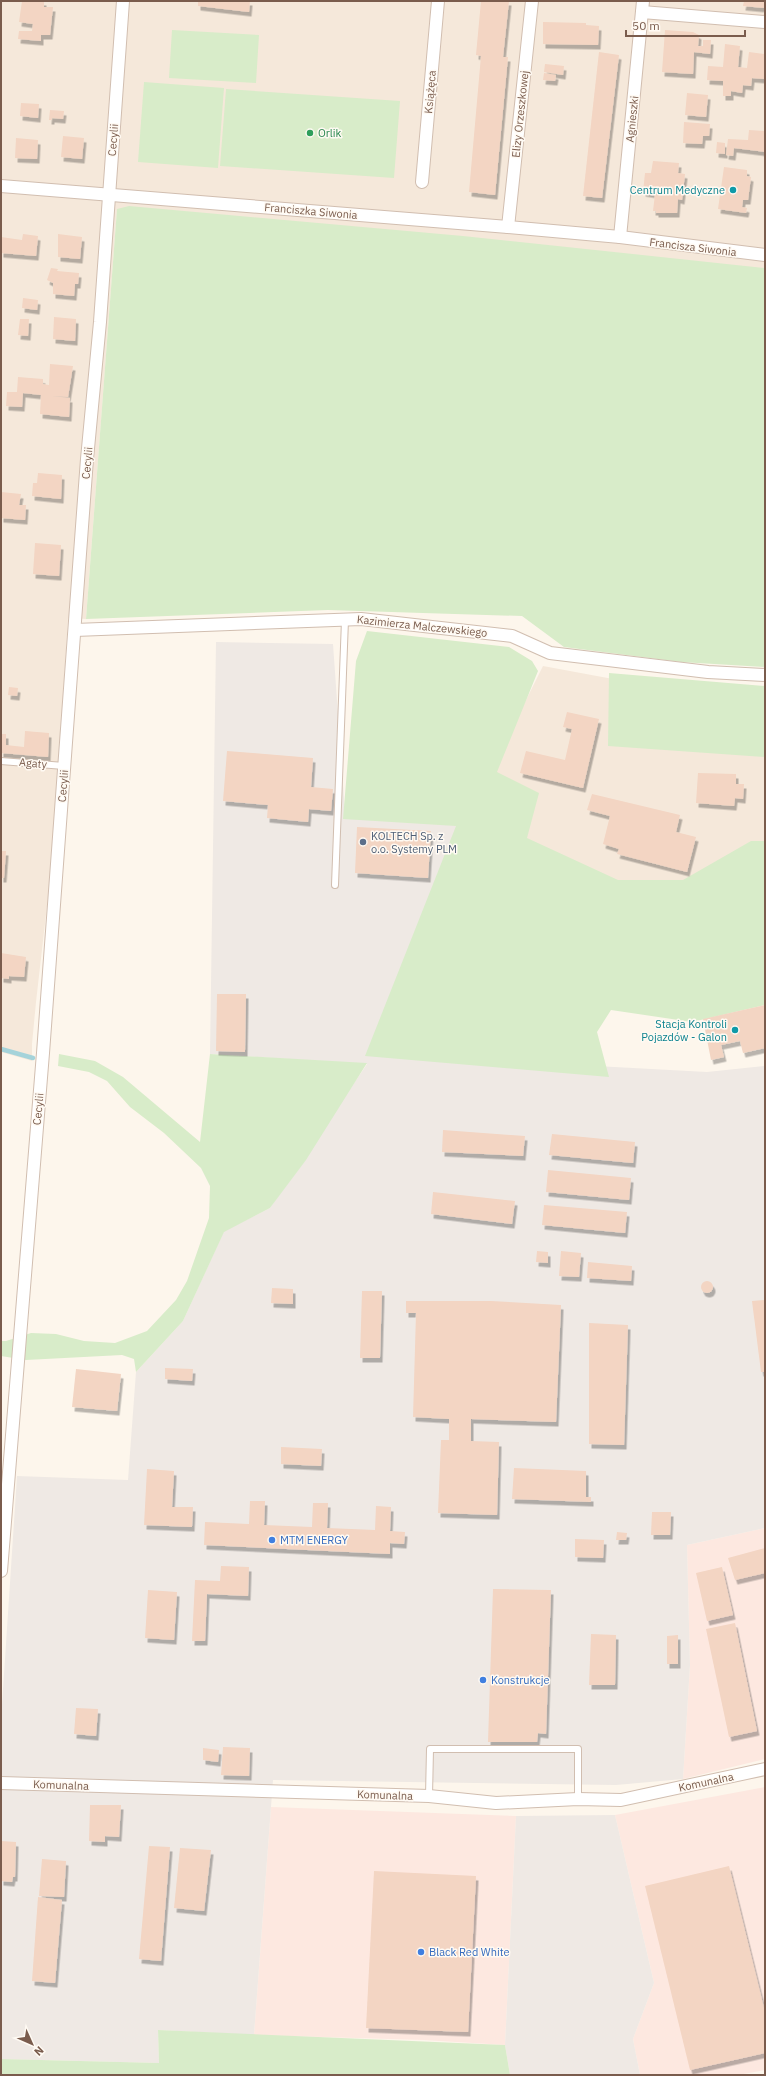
<svg xmlns="http://www.w3.org/2000/svg" width="766" height="2076" font-family="'IBM Plex Sans',sans-serif">
<defs>
<filter id="shadow"><feDropShadow dx="2.5" dy="4.5" stdDeviation="0" flood-color="#0004"/></filter>
</defs>
<rect width="100%" height="100%" fill="#fdf6ec"/>
<g fill="#f5e8da">
<path d="M1 1H765V275L117 210 86 619 68 618 53 853 36 1002 32 1044V1061L1 1052Z"/>
<path d="M543 666 613 679 765 755V857L693 884 619 888 524 848 485 782Z"/>
</g>
<g fill="#fde8e0">
<path d="M765 1528V1759L683 1779 690 1665 687 1545Z"/>
<path d="M765 1787V2070L738 2075H640L633 2039 654 1983 615 1815Z"/>
<path d="M271 1807 516 1816 505 2045 424 2040 254 2035Z"/>
</g>
<g fill="#efe9e4">
<path d="M216 642 333 644 345 813 465 819 370 1054 707 1072 765 1066V1528L687 1545 690 1665 683 1779 616 1785 273 1780 254 2035 158 2030 159 2063 1 2059V1720L17 1476 128 1480 136 1372 183 1321 224 1231 270 1208 367 1064 210 1054Z"/>
<path d="M615 1815 654 1983 633 2039 640 2075H510L505 2045 516 1816Z"/>
</g>
<g fill="#d8ecc9">
<path d="M172 30 259 35 256 83 169 78Z"/>
<path d="M144 82 224 88 218 168 138 162Z"/>
<path d="M226 89 400 101 394 178 220 166Z"/>
<path d="M129 206 463 236 765 268V667L681 662 564 647 522 616 328 610 86 619 117 209Z"/>
<path d="M367 631 509 647 532 661 538 671 497 772 539 793 527 838 618 880H683L751 841H765V1005L692 1022 611 1010 597 1032 609 1077 365 1056 456 826 343 819 356 661Z"/>
<path d="M609 673 765 686V757L608 746Z"/>
<path d="M59 1054 95 1061 123 1077 200 1142 210 1054 367 1063 306 1160 270 1208 224 1232 183 1321 136 1372 134 1359 122 1355 26 1360 1 1356V1341H6L31 1333 56 1334 84 1341 115 1343 147 1331 176 1300 187 1281 209 1218 210 1186 201 1168 164 1133 130 1107 107 1081 89 1072 58 1066Z"/>
<path d="M158 2030 505 2045 510 2075H1V2059L159 2063Z"/>
</g>
<g fill="none" stroke-linecap="round" stroke-linejoin="round">
<path stroke="#a5d3da" stroke-width="4.5" d="M1 1049 33 1058"/>
</g>
<g fill="#f3d5c3" filter="url(#shadow)">
<path d="M22 1H44V7H53L50 35H41V41L18 39 19 31H32L33 24 19 22Z"/>
<path d="M198 1H250L249 12 198 6Z"/>
<path d="M481 1H509L503 57H508L495 195 469 192 481 56 476 55Z"/>
<path d="M744 1H765V8L743 6Z"/>
<path d="M543 22 586 23V25L599 26 598 45 543 44Z"/>
<path d="M665 30 693 32 699 35 698 46H703V40H711L710 54 694 52 693 74 662 72Z"/>
<path d="M725 44 740 46 738 67 747 68 749 52 765 54V79L752 78 751 86 743 85 742 93 731 91V96H723V81L707 80 708 66 723 67Z"/>
<path d="M599 52 619 55 602 198 583 196Z"/>
<path d="M545 64 564 66 563 75 544 72Z"/>
<path d="M544 73 556 75 555 81 543 80Z"/>
<path d="M687 93 708 95 706 117 685 115Z"/>
<path d="M21 103 39 104 38 118 20 116Z"/>
<path d="M50 110 64 111 63 119 52 118V120H49Z"/>
<path d="M684 122 710 124 709 136H703L702 144 683 143Z"/>
<path d="M749 130 765 131V152L734 148 733 156 726 155 728 139 748 140Z"/>
<path d="M63 136 84 138 82 159 61 157Z"/>
<path d="M16 138 38 140 37 159 15 158Z"/>
<path d="M717 142 725 143V154L716 153Z"/>
<path d="M653 161 679 163 678 173 685 174 682 200 678 199 677 213H656V211H653L655 194 643 192 645 173H651Z"/>
<path d="M724 167 747 170V176L751 177 748 200H743L742 207 747 208 746 213 718 209Z"/>
<path d="M23 234 38 236 36 256 1 253V237L22 240Z"/>
<path d="M58 234 82 237 80 259 58 257Z"/>
<path d="M51 268 58 269 57 271 79 273 78 284H75L74 296 53 294V283L47 280Z"/>
<path d="M23 298 38 300 37 310 22 308Z"/>
<path d="M54 317 76 319 75 341 53 339Z"/>
<path d="M20 319H29L28 336 18 335Z"/>
<path d="M50 364 73 366 68 397 52 396 70 398 69 417 40 414 41 395 23 393 22 407 6 406 7 392H17L18 377 43 379V384L49 385Z"/>
<path d="M38 473 62 475 61 499 32 496 33 483H37Z"/>
<path d="M1 492 21 494 19 505H26L25 520 1 518Z"/>
<path d="M35 543 61 545 59 576 33 574Z"/>
<path d="M9 687 18 688 17 696 8 695Z"/>
<path d="M567 712 599 719 583 788 520 773 526 751 565 760 572 729 563 727Z"/>
<path d="M25 731 49 733 48 757 1 753V734H6V745L24 747Z"/>
<path d="M227 751 313 758 311 787 333 789 331 811 309 809 308 822 267 818 268 805 223 801Z"/>
<path d="M698 773 736 774V784H744L743 799 735 798 734 806 696 803Z"/>
<path d="M592 794 680 815 676 832 696 837 687 872 617 854 619 849 603 844 610 816 587 810Z"/>
<path d="M357 827 431 831 428 878 355 873Z"/>
<path d="M1 851H6L4 878H1Z"/>
<path d="M1 953 26 957 24 977 9 976V979L1 978Z"/>
<path d="M217 994H246L245 1052 216 1051Z"/>
<path d="M765 1005V1048L743 1053 740 1041 721 1045 724 1057 711 1060 703 1019Z"/>
<path d="M443 1130 525 1136 523 1156 442 1152Z"/>
<path d="M552 1134 635 1142 633 1163 549 1155Z"/>
<path d="M548 1170 631 1178 629 1200 546 1192Z"/>
<path d="M433 1192 515 1201 512 1224 431 1214Z"/>
<path d="M544 1205 627 1212 625 1233 542 1225Z"/>
<path d="M537 1251 548 1252V1263L536 1262Z"/>
<path d="M561 1251 581 1253 579 1277 559 1276Z"/>
<path d="M588 1262 632 1266 631 1281 587 1278Z"/>
<circle cx="707" cy="1287" r="6"/>
<path d="M272 1288 293 1289V1304L271 1303Z"/>
<path d="M362 1291H382L380 1358H360Z"/>
<path d="M765 1300V1372H761L752 1301Z"/>
<path d="M406 1301H491L561 1305 556 1422 471 1419V1441L499 1442 497 1515 438 1513 441 1440H449V1419L413 1417 416 1313H406Z"/>
<path d="M589 1323 628 1325 624 1445 589 1444Z"/>
<path d="M165 1368 193 1369 192 1381 165 1379Z"/>
<path d="M76 1369 121 1374 117 1411 72 1407Z"/>
<path d="M281 1447 322 1449 321 1466 281 1464Z"/>
<path d="M514 1468 586 1471V1497H591V1502L512 1499Z"/>
<path d="M147 1469 174 1471 172 1507H193L192 1527 144 1525Z"/>
<path d="M250 1501H265L264 1525 312 1527 313 1503H328L327 1528 375 1530 376 1506 391 1507 390 1531 405 1532 404 1544 390 1543V1554L204 1545 205 1522 249 1524Z"/>
<path d="M652 1512H671L670 1535H651Z"/>
<path d="M617 1532 627 1533 626 1540H616Z"/>
<path d="M575 1539 604 1540 603 1558 575 1557Z"/>
<path d="M765 1548V1573L735 1580 728 1558Z"/>
<path d="M221 1566 249 1567 248 1596 207 1594 205 1641H192L195 1580 220 1581Z"/>
<path d="M722 1567 733 1615 707 1621 696 1573Z"/>
<path d="M493 1589 551 1590 546 1734 538 1733 537 1742H488Z"/>
<path d="M148 1590 177 1592 174 1640 145 1638Z"/>
<path d="M735 1623 757 1731 729 1737 706 1629Z"/>
<path d="M591 1634 616 1635 615 1685H589Z"/>
<path d="M678 1635V1664H667V1636Z"/>
<path d="M76 1708 98 1709 96 1736 74 1734Z"/>
<path d="M223 1747 250 1748 249 1776 221 1775Z"/>
<path d="M203 1748 219 1750 218 1762 203 1760Z"/>
<path d="M90 1805H121L119 1837 105 1836V1842L89 1841Z"/>
<path d="M1 1841 16 1842 15 1877H13L12 1882 1 1881Z"/>
<path d="M149 1846 170 1847 161 1961 139 1959Z"/>
<path d="M180 1848 211 1850 204 1911 174 1908Z"/>
<path d="M42 1859 66 1861 64 1897 39 1896Z"/>
<path d="M729 1866 765 2012V2053L690 2070 645 1886Z"/>
<path d="M374 1871 476 1876 468 2032 366 2028Z"/>
<path d="M38 1897 62 1900 55 1983 32 1981Z"/>
</g>
<g fill="none" stroke-linecap="round" stroke-linejoin="round">
<g stroke="#d1beb0" stroke-width="8">
<g id="lane">
<path d="M1 761 64 766"/>
<path d="M335 885 345 620"/>
<path d="M429 1796 430 1749H578V1799"/>
</g>
</g>
<g stroke="#d1beb0" stroke-width="14">
<g id="street">
<path d="M642 12 765 22"/>
<path d="M422 182 438 1"/>
<path d="M1 186 508 227 620 237 765 255"/>
<path d="M508 227 532 1"/>
<path d="M620 237 643 1"/>
<path d="M75 630 361 619 512 636 550 653 708 672 765 675"/>
<path d="M1 1571 43 1053 87 459 100 322 123 1"/>
<path d="M1 1783 429 1796 496 1803 578 1799 621 1800 765 1769"/>
</g>
</g>
<use href="#lane" stroke="#fff" stroke-width="6"/>
<use href="#street" stroke="#fff" stroke-width="12"/>
</g>
<circle fill="#2e9e5b" stroke="#fffaf3" stroke-width="1.5" cx="310" cy="133" r="4"/>
<g fill="#0f9aa8" stroke="#fffaf3" stroke-width="1.5">
<circle cx="733" cy="190" r="4"/>
<circle cx="735" cy="1030" r="4"/>
</g>
<circle fill="#5c6f8a" stroke="#fffaf3" stroke-width="1.5" cx="363" cy="842" r="4"/>
<g fill="#3f7fe0" stroke="#fffaf3" stroke-width="1.5">
<circle cx="272" cy="1540" r="4"/>
<circle cx="483" cy="1680" r="4"/>
<circle cx="421" cy="1952" r="4"/>
</g>
<g text-anchor="middle" dominant-baseline="central" stroke-width="3" stroke-linejoin="round" paint-order="stroke">
<g font-size="11" fill="#7a5c4d" stroke="#fffaf3">
<text transform="translate(430 92) rotate(-85)">Książęca</text>
<text transform="translate(520 114) rotate(-84)">Elizy Orzeszkowej</text>
<text transform="translate(632 119) rotate(-84)">Agnieszki</text>
<text transform="translate(113 140) rotate(-86)">Cecylii</text>
<text transform="translate(311 211) rotate(5)">Franciszka Siwonia</text>
<text transform="translate(693 247) rotate(7)">Francisza Siwonia</text>
<text transform="translate(87 463) rotate(-85)">Cecylii</text>
<text transform="translate(422 626) rotate(6)">Kazimierza Malczewskiego</text>
<text transform="translate(33 763) rotate(5)">Agaty</text>
<text transform="translate(63 786) rotate(-86)">Cecylii</text>
<text transform="translate(38 1109) rotate(-85)">Cecylii</text>
<text transform="translate(706 1782) rotate(-12)">Komunalna</text>
<text transform="translate(61 1785) rotate(2)">Komunalna</text>
<text transform="translate(385 1795) rotate(2)">Komunalna</text>
</g>
<g font-size="11" fill="#27864d" stroke="#fffaf3" text-anchor="start">
<text x="318" y="133">Orlik</text>
</g>
<g font-size="11" fill="#0d838f" stroke="#fffaf3" text-anchor="end">
<text x="725" y="190">Centrum Medyczne</text>
<text x="727" y="1024">Stacja Kontroli<tspan x="727" dy="13">Pojazdów - Galon</tspan></text>
</g>
<g font-size="11" fill="#4e5e75" stroke="#fffaf3" text-anchor="start">
<text x="371" y="836">KOLTECH Sp. z<tspan x="371" dy="13">o.o. Systemy PLM</tspan></text>
</g>
<g font-size="11" fill="#366cbe" stroke="#fffaf3" text-anchor="start">
<text x="280" y="1540">MTM ENERGY</text>
<text x="491" y="1680">Konstrukcje</text>
<text x="429" y="1952">Black Red White</text>
</g>
</g>
<rect width="766" height="2076" fill="none" stroke="#7a5c4d" stroke-width="4"/>
<g transform="translate(32 2044) rotate(135)" stroke="#fffaf3" stroke-width="3" paint-order="stroke">
<path d="M0-3L7 15L0 10L-7 15Z" fill="#7a5c4d"/>
<text y="-6" font-size="11" font-weight="bold" text-anchor="middle" fill="#7a5c4d">N</text>
</g>
<path d="M626 30v6h119v-6" fill="none" stroke="#7a5c4d" stroke-width="2"/>
<text x="632" y="30" font-size="12" fill="#7a5c4d" stroke="#fffaf3" stroke-width="3" paint-order="stroke">50 m</text>
</svg>
